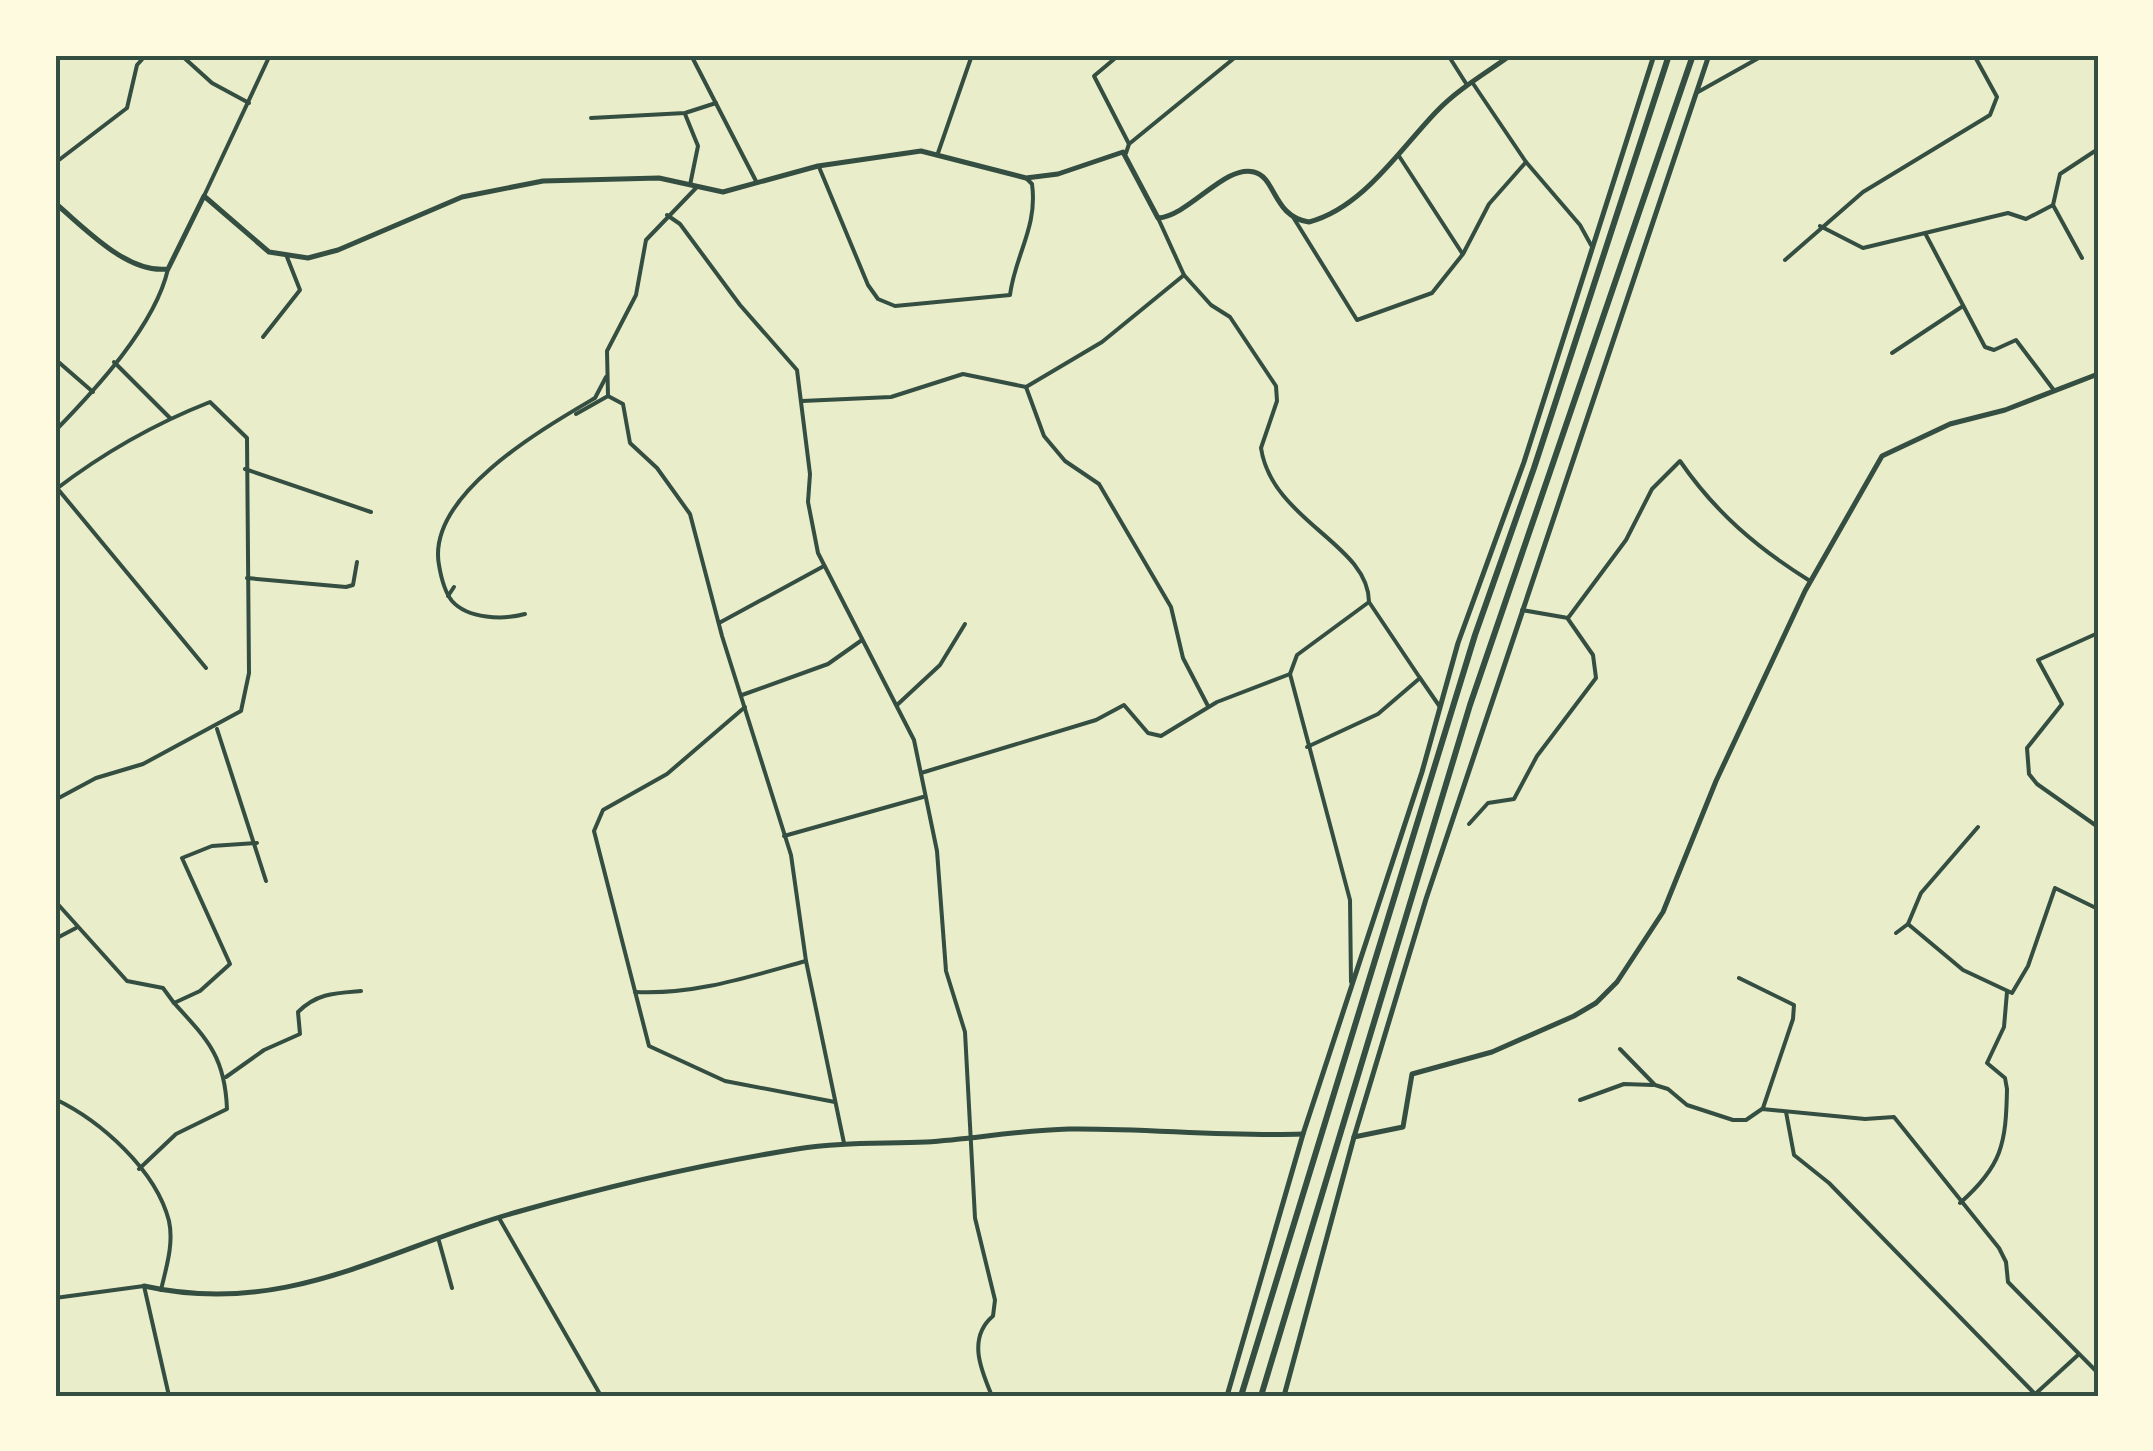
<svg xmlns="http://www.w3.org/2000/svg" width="2153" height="1451" font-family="Montserrat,sans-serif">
<rect width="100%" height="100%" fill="#e9edc9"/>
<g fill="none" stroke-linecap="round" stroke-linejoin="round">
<g stroke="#344e41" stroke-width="4">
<path d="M181 55 212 83 249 103"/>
<path d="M691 55 757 183"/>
<path d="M1119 55 1094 76 1129 144"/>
<path d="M1448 55 1467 85"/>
<path d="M1698 92 1764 55"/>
<path d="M685 114 698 146 690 185"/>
<path d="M591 118 685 113 716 103"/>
<path d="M938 153 972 55"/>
<path d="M1126 153 1129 144 1238 55"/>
<path d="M1399 156 1462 253"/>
<path d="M1526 162 1580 225 1591 245"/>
<path d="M55 163 127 108 137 65 146 55"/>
<path d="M819 167 868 285 878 299 895 306 1010 295C1015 255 1038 227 1032 184L1026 178"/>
<path d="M204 196 270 55"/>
<path d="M2053 205 2082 258"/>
<path d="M667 215 680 224 740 305 797 370 810 474 808 502 818 553 914 740 937 851 946 971 965 1032 975 1218 995 1300 993 1316C967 1338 981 1370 992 1396"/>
<path d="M1293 217 1357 320 1432 293 1463 254 1489 204 1526 162 1472 82"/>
<path d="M1158 218 1184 275 1211 305 1230 317 1276 386 1277 401 1261 448C1272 521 1369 544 1369 602L1297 655 1290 674 1350 900 1351 982"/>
<path d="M1820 226 1863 248 2008 213 2026 219 2053 205 2060 174 2098 149"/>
<path d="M1925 233 1985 347 1994 350 2016 340 2053 389"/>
<path d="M1785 260 1863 192 1990 115 1997 97 1974 55"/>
<path d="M263 337 300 290 287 257"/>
<path d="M1892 353 1963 306"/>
<path d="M55 359 93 392"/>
<path d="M114 362 170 418"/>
<path d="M1026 387 1044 436 1065 461 1099 484 1171 607 1183 658 1208 706"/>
<path d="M608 396 623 404 630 443 657 468 690 514 722 636 791 855 806 961 844 1143"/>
<path d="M802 401 891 397 963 374 1026 387 1102 342 1184 275"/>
<path d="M576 414 608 396 607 351 636 295 646 240 696 188"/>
<path d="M55 431C95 390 155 326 168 269"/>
<path d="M245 469 371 512"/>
<path d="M57 488 206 668"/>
<path d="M55 490C103 453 154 424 210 402L247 438 249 673 241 711 143 764 96 778 55 800"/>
<path d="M247 578 346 587 353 585 357 562"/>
<path d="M448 596 454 587"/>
<path d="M1522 610 1568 618 1626 540 1652 489 1680 461C1715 512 1757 548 1810 581"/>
<path d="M525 614C503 620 468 619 452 601 444 591 441 577 439 565 426 495 544 428 595 398L606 377"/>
<path d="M719 623 824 566"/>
<path d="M2098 633 2038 660 2062 704 2027 748 2029 774 2037 784 2098 827"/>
<path d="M1420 678 1440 707"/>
<path d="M742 695 828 664 862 640"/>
<path d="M897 705 940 665 965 624"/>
<path d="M745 707 667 774 603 810 594 831 649 1046 725 1081 835 1102"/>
<path d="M217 729 266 881"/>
<path d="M1307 747 1378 714 1420 678 1369 602"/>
<path d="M921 773 1096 720 1124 705 1148 733 1161 736 1217 702 1290 674"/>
<path d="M1469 824 1488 803 1514 799 1537 756 1596 678 1593 655 1568 619"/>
<path d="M1978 827 1921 893 1908 924 1963 970 2012 993 2028 966 2055 888 2098 909"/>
<path d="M784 836 923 797"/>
<path d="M55 901 127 981 163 988 174 1003"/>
<path d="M1896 933 1908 924"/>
<path d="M55 939 76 928"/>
<path d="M1739 978 1794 1005 1793 1019 1763 1108"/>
<path d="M635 992C694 995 748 977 806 961"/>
<path d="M1620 1049 1655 1085 1668 1089 1687 1105 1733 1120H1746L1762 1109 1865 1119 1894 1117 1999 1248 2006 1262 2008 1282 2098 1373"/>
<path d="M226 1077 264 1050 300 1034 298 1012C317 993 336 993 361 991"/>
<path d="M55 1099C101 1121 156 1170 169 1221 174 1244 166 1268 161 1290"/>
<path d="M1580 1100 1624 1084 1653 1085"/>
<path d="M1786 1112 1794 1155 1829 1183 2035 1394"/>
<path d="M139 1169 176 1134 227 1109C225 1057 208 1040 174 1003L200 991 230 964 182 858 212 846 257 843"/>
<path d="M1960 1203C2002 1166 2006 1144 2007 1089L2005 1078 1987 1063 2004 1027 2007 992"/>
<path d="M499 1218 601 1396"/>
<path d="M439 1241 452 1288"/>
<path d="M55 1298 144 1286 169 1396"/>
<path d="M2033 1396 2078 1355"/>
</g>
<g stroke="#344e41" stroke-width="5">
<path d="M1227 1396 1303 1134 1422 772 1458 643 1524 462 1654 55"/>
<path d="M1284 1396 1354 1137 1426 899 1709 55"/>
</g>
<g stroke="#344e41" stroke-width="5">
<path d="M55 203C85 228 127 274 168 269L204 196 269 252 308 258 338 250 462 197 543 181 659 178 723 192 818 166 921 151 1026 178 1058 174 1123 152 1158 218C1189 216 1225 164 1254 172 1276 177 1273 217 1309 222 1363 208 1400 149 1437 111 1458 89 1486 73 1511 55"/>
<path d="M1354 1137 1403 1127 1412 1074 1492 1052 1574 1016 1596 1003 1617 982 1663 912 1716 781 1805 591 1882 456 1950 424 2005 410 2098 374"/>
<path d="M144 1286C288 1318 387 1248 517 1212 609 1186 703 1164 797 1149 839 1142 883 1144 926 1142 974 1139 1020 1130 1069 1129 1147 1128 1224 1137 1303 1134"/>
</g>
<g stroke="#344e41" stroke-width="6">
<path d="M1241 1396 1475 635 1534 468 1669 55"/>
<path d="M1261 1396 1470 705 1693 55"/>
</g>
</g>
<rect width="2153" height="1451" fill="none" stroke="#fefae0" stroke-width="115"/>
<rect x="58" y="58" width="2038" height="1336" fill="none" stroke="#344e41" stroke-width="4"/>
</svg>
